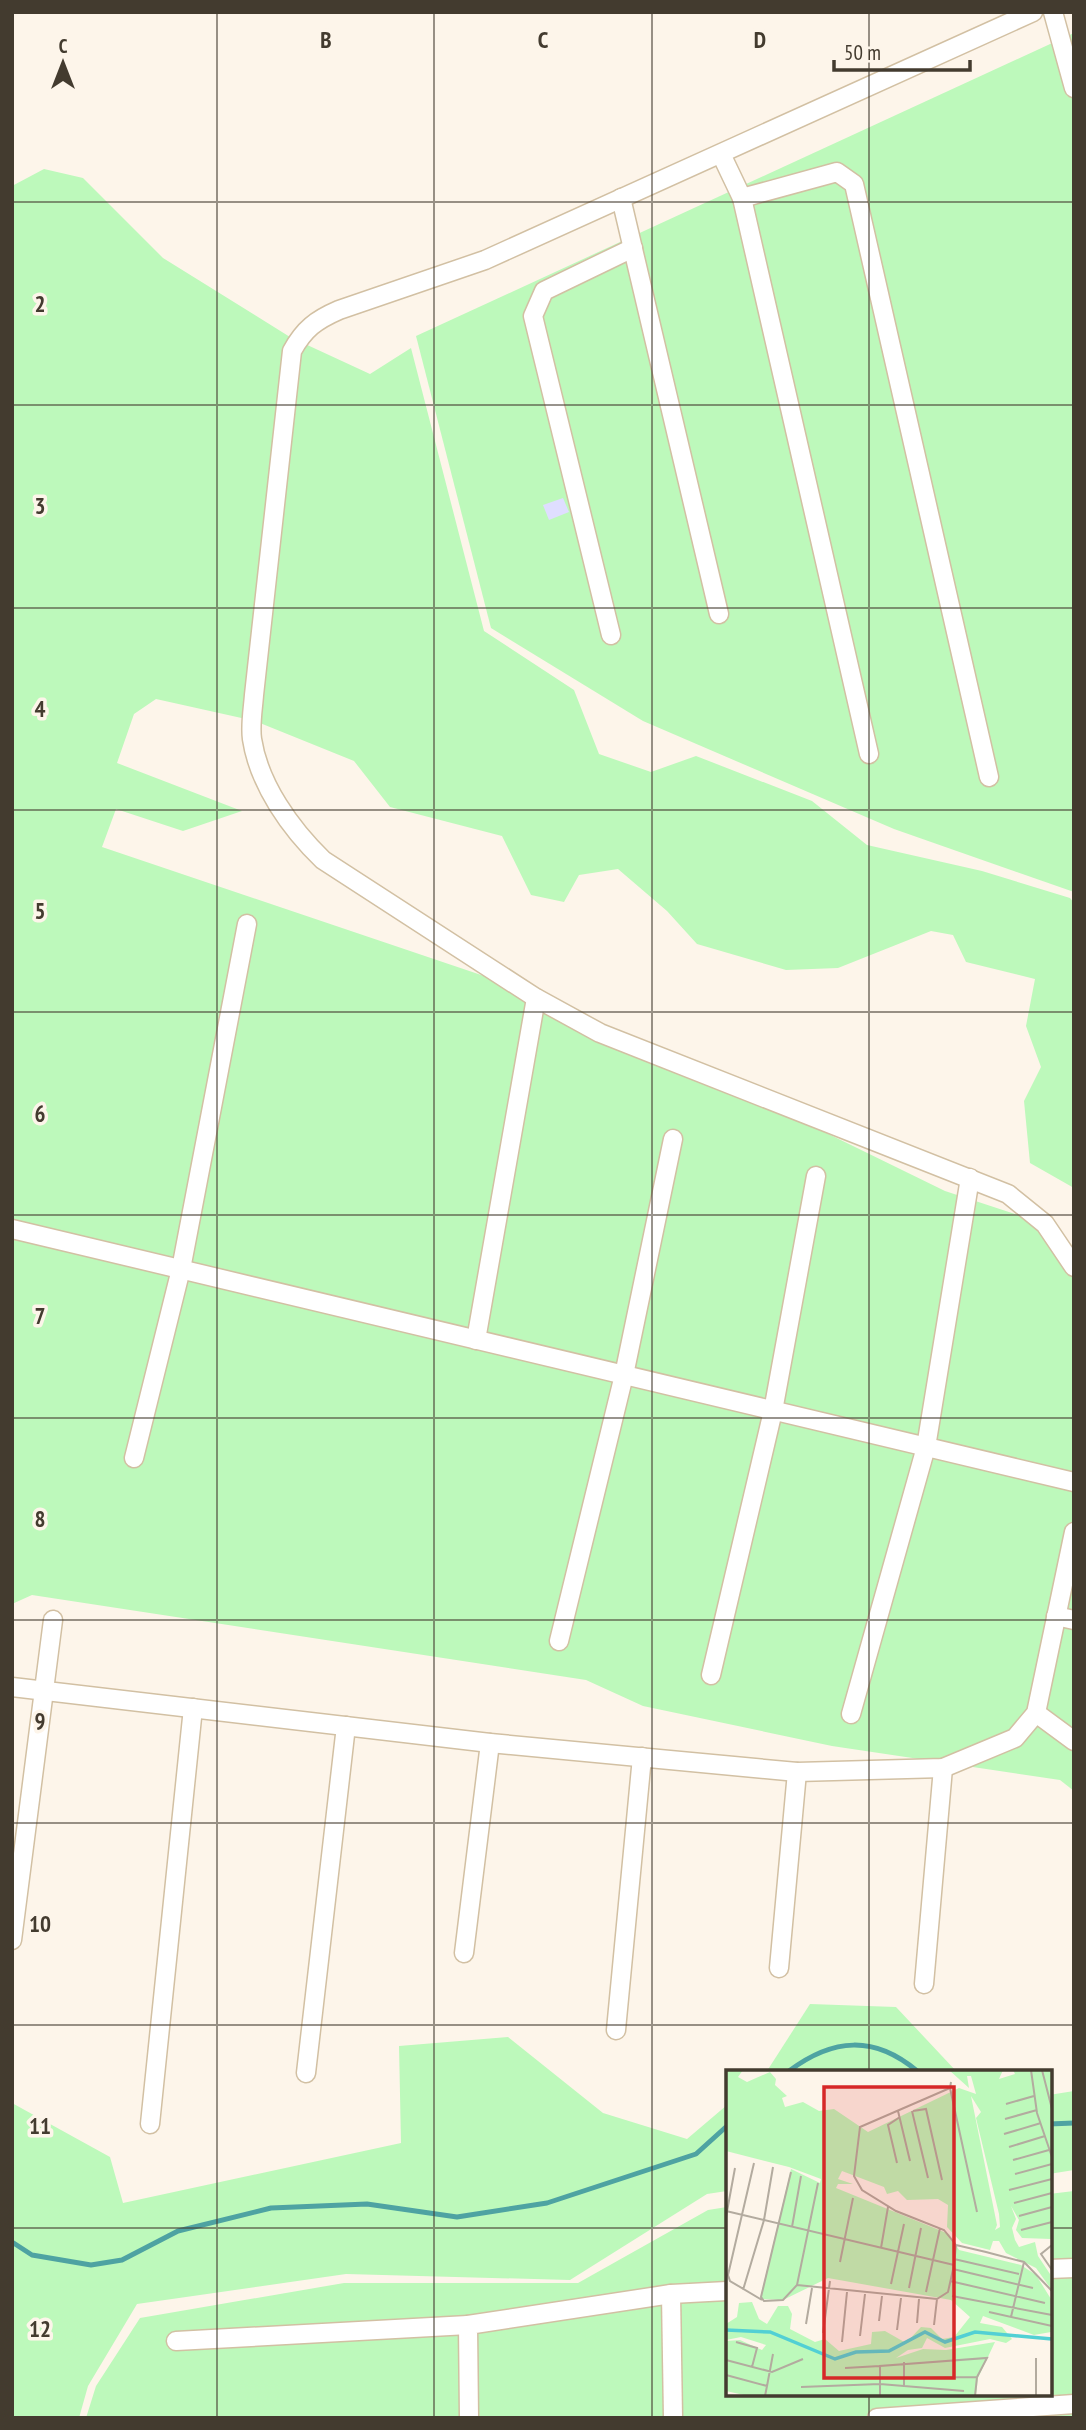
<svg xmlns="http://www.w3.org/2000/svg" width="1086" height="2430" font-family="'PT Sans Narrow',sans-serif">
<rect width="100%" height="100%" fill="#fdf5ea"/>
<!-- green -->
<g fill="#bdf9bb">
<polygon points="1074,33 1074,892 894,829 643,721 491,628 416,336"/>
<polygon points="44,169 83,178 163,258 290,337 370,374 411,348 484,631 574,690 599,754 651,772 696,756 812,801 867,845 982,871 1070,898 1074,903 1074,1188 1030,1163 1024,1101 1041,1067 1026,1026 1035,979 966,962 953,935 931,931 838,968 786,970 697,944 667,911 618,869 579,875 564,902 531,895 502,836 390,807 354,761 255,721 156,699 134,714 117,763 242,811 183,831 116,809 102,847 555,1000 945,1191 1045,1224 1074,1268 1074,1791 1060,1780 832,1746 643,1706 586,1680 32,1595 12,1604 12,186"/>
<polygon points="810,2004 896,2007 956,2071 767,2071"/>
<polygon points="508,2037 603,2113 687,2139 727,2105 727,2191 707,2194 570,2280 346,2274 137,2304 88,2386 79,2418 12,2418 12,2103 110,2157 123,2203 401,2143 399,2046"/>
<polygon points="1074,2091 1074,2170 1049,2174 1049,2095"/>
<polygon points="1074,2191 1074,2418 86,2418 96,2386 140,2318 344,2283 578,2283 708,2210 727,2207 727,2393 1049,2393 1049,2194"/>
</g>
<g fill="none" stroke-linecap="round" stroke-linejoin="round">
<!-- stream -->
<g stroke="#4ea3a2" stroke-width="5">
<path d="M 789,2071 C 833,2038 874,2035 917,2071"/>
<polyline points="1049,2124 1074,2123"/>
<polyline points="12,2242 32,2255 91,2265 122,2260 178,2231 271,2208 367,2204 457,2217 547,2203 696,2154 727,2126"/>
</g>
</g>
<!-- building -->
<polygon fill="#dfdeff" points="563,498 569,512 549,520 543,505"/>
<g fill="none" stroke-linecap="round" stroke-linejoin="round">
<!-- minor casing -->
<g stroke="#d2c0a3" stroke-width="21">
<g id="minor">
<path d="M 1033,12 L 485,260 L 339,310 C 316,320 304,329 292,351 L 254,695 C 253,709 250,725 252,739 C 259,785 291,829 323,860 L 536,998 L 600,1033 L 1008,1194 L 1045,1224 L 1074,1267"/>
<polyline points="1053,12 1074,88"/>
<polyline points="721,154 742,198 869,754"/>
<polyline points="621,198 719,614"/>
<polyline points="742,198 837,172 854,184 989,777"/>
<polyline points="611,635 533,316 544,291 633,248"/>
<polyline points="12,1229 1074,1482"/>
<polyline points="476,1340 536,998"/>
<polyline points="134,1458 181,1269 247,924"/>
<polyline points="1056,1616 1074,1620"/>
<polyline points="559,1641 624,1375 673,1139"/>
<polyline points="711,1675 773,1411 816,1176"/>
<polyline points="12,1687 490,1743 797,1772 943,1768 1015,1738 1036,1713 1074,1532"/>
<polyline points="1036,1713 1074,1741"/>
<polyline points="851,1714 926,1447 970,1178"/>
<polyline points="12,1940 53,1620"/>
<polyline points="464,1953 490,1743"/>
<polyline points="779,1968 797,1772"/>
<polyline points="924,1984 943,1768"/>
<polyline points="616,2030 642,1757"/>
<polyline points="306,2073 346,1726"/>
<polyline points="150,2124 193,1708"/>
<polyline points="1049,2269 1074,2268"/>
<polyline points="671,2294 673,2418"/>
<polyline points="176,2341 468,2325"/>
<polyline points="469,2418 468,2325 671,2294 727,2291"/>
<polyline points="877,2418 1074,2404"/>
</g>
</g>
<!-- minor -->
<use href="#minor" stroke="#fff" stroke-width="18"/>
</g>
<!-- grid -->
<path fill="none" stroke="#433b2f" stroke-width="2" stroke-opacity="0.55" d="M 217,12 L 217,2418M 434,12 L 434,2418M 652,12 L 652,2418M 869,12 L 869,2071M 12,202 L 1074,202M 12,405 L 1074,405M 12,608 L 1074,608M 12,810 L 1074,810M 12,1012 L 1074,1012M 12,1215 L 1074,1215M 12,1418 L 1074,1418M 12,1620 L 1074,1620M 12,1823 L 1074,1823M 12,2025 L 1074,2025M 12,2228 L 727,2228M 1049,2228 L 1074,2228M 869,2393 L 869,2418"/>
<!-- overview -->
<g transform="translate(726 2070)">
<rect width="326" height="326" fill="#fdf5ea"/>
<path d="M 0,0 L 17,0 L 12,7 L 21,12 L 44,2 L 50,9 L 49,15 L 61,26 L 56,28 L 59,37 L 77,32 L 93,41 L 108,39 L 142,62 L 233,18 L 250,24 L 245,6 L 241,6 L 243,18 L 223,0 L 277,0 L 273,9 L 289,4 L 287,0 L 325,0 L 325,169 L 296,168 L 290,160 L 293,150 L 285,136 L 290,149 L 286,158 L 289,170 L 293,177 L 309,172 L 312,186 L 324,204 L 325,219 L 310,198 L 280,183 L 273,171 L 267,171 L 264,180 L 236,173 L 221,157 L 222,135 L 212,129 L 181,130 L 172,121 L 161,124 L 158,117 L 116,101 L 112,109 L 127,114 L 112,114 L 110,118 L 223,164 L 233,180 L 295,195 L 310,205 L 325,229 L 325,262 L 308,265 L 257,246 L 254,253 L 276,257 L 286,269 L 280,273 L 264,269 L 219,278 L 201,268 L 196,278 L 182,280 L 170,288 L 197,279 L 220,280 L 269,272 L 252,308 L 250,325 L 18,325 L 0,321 L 0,271 L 14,270 L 36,280 L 40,275 L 15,267 L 0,270 L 0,254 L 11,247 L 13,233 L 26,232 L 33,249 L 41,254 L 52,236 L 62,236 L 66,244 L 64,259 L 89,272 L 99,269 L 113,281 L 145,274 L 146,262 L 159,261 L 180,273 L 195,257 L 205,258 L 216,269 L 228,267 L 244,247 L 225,230 L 102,208 L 57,230 L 34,229 L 65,99 L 94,113 L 95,109 L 63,97 L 0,81 ZM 245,26 L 255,42 L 250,48 L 273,144 L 274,157 L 269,160 L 271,155 Z" fill="#bdf9bb" fill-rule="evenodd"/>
<path fill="none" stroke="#52d0d4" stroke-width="3.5" d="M 0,260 L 44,262 L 109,289 L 130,282 L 163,281 L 199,262 L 219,272 L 249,262 L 326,269"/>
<path fill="none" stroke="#b3ab9f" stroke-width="2" d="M 305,0 L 311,43 L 326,87M 316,0 L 326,39M 225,12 L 224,18 L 134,57 L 128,106 L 136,120 L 170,141 L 218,160 L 230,175M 224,18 L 251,142M 280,34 L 308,26M 172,41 L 184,91M 186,41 L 202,108M 187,41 L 200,39 L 216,110M 279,49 L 311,40M 278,64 L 315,53M 283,77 L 319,66M 287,90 L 323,80M 28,93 L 2,205 L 4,211 L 36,230M 171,93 L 162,55 L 174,47M 65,102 L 35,227 L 38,231 L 57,230 L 71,215 L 92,113M 289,104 L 326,94M 283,120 L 326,109M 288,133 L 326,123M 0,141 L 228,195 L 230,175 L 260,182 L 298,192 L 326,221M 293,146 L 326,137M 0,147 L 9,98M 66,157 L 75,106M 295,160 L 326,152M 326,175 L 315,184 L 326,200M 155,178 L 162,137M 228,189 L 293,204M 114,192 L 127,128M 227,199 L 307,218M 224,211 L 319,233M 165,214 L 178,154M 71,215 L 211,229 L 222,222 L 228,195M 183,218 L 195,158M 17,220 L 38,150 L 47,97M 200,222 L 214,158M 226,226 L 326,245M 263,242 L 326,256M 285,247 L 298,192M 153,251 L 156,226M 191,253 L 193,229M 80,254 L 86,218M 208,255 L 211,229M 171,260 L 175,228M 97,263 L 104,211M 134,266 L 139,224M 10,272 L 31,278 L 26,297M 116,272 L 121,222M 0,290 L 46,302 L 77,289M 178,292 L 178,317M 119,298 L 154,296M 0,305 L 41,316 L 39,326M 178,308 L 251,307M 41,316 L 47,284M 75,317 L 154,314 L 238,321M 154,326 L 154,296 L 261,288 L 251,307 L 249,326M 310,326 L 310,288"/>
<path fill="#d62828" fill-opacity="0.15" stroke="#d62828" stroke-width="3.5" d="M 98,17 L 228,17 L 228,308 L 98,308 Z"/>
<rect width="326" height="326" fill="none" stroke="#433b2f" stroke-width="3.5"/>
</g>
<g font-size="23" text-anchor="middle" font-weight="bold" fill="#433b2f" stroke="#fdf5ea" stroke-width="7" stroke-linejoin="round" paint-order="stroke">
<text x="326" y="48">B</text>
<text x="543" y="48">C</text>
<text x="760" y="48">D</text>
<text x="40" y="312">2</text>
<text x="40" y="514">3</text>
<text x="40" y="717">4</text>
<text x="40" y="919">5</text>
<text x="40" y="1122">6</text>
<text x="40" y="1324">7</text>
<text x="40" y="1527">8</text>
<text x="40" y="1729">9</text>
<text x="40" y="1932">10</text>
<text x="40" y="2134">11</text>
<text x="40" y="2337">12</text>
</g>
<!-- border -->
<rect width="1086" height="2430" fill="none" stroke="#433b2f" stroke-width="28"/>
<!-- north arrow -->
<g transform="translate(63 63)" stroke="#fdf5ea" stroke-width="5" paint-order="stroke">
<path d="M0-5L12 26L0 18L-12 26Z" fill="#433b2f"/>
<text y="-10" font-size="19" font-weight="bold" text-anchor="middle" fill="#433b2f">С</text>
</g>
<!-- scale -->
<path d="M834 60v10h136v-10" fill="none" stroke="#433b2f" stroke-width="3.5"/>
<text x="844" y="60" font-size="21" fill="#433b2f" stroke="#fdf5ea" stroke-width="5" paint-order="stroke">50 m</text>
</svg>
